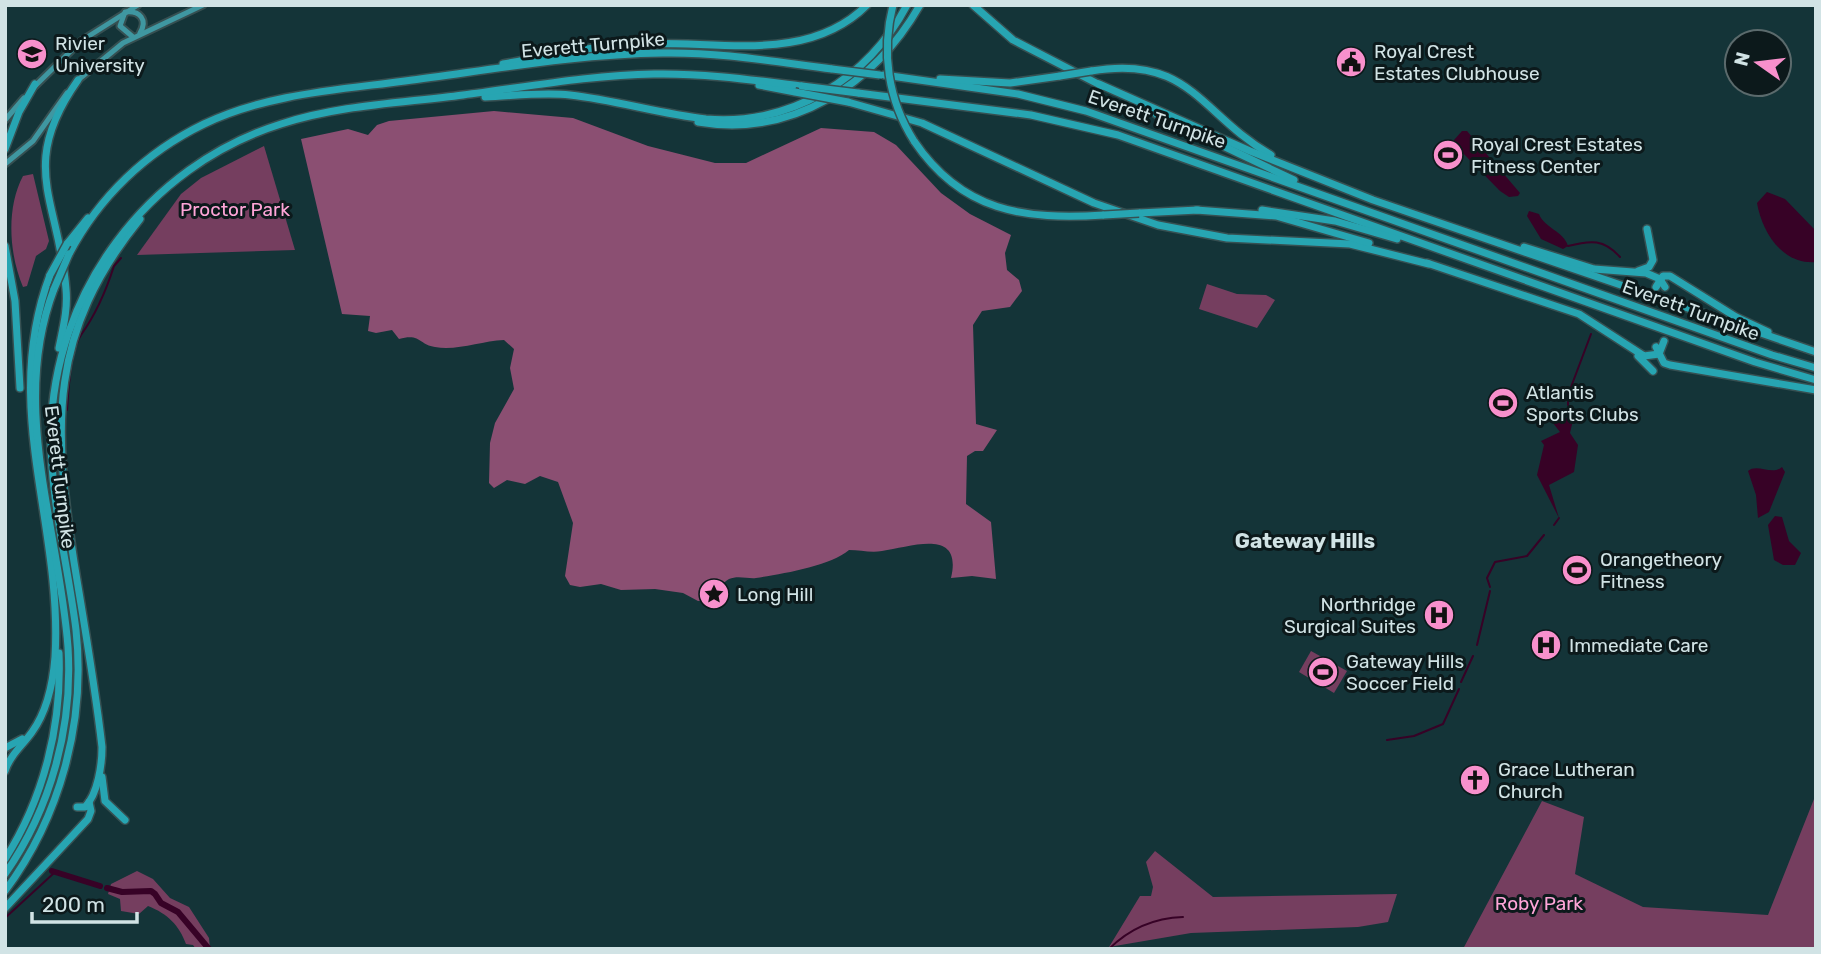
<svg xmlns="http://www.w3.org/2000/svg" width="1821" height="954" font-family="Rubik,sans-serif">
<rect width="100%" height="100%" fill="#143438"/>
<!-- green -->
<g fill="#753e5f">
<polygon points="264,146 295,250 137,255 181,194 201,178"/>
<path d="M 33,174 L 49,241 L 46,249 L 36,256 L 27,286 L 23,287 C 9,254 6,208 23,176 Z"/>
<polygon points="1207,284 1237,294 1266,295 1275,300 1257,328 1199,309"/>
<polygon points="1311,651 1347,671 1334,693 1299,672"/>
<polygon points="1816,794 1816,949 1463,949 1542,801 1584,817 1575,874 1643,907 1768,915"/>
<polygon points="1155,851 1213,897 1397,894 1388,922 1358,927 1191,933 1109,947 1140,896 1151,896 1153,887 1146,862"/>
<path d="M 137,871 L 153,879 L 170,898 L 189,907 L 209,938 L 210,949 L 196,949 L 193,945 L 186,944 C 179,925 168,914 148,906 L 139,914 L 121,911 L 120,899 L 108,894 L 111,884 Z"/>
</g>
<!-- forest -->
<path fill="#8b4f72" d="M 494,111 L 573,118 L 648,146 L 715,163 L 746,163 L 821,128 L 874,132 L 896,145 L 941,193 L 970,214 L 1011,235 L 1005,253 L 1007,270 L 1019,280 L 1022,291 L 1010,307 L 982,311 L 973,325 L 976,424 L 997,430 L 983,451 L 975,451 L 967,456 L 966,504 L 991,522 L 996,579 L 972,576 L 951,578 C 963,527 911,547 882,551 C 871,553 860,550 849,550 C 830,566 782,574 756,578 C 748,579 738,575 729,579 C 720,584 719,592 714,600 L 698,601 L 683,593 L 655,589 L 621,590 L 601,584 L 580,587 L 570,585 L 565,576 L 573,523 L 558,482 L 540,476 L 525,484 L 507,480 L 494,488 L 489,483 L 490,443 L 495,423 L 514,389 L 510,368 L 514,349 L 504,340 C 481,341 457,351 435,347 C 419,345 421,333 399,339 L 392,330 L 376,333 L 368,331 L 370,316 L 342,314 L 301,139 L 348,129 L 368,135 L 377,125 L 389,121 Z"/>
<!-- water -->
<g fill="#370226">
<polygon points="1462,131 1467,131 1520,193 1518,196 1509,197 1500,191 1456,146 1454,140"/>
<path d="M 1767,192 L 1785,199 L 1816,231 L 1816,262 C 1782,265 1762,232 1757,203 Z"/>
<path d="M 1529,211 L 1539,214 C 1544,228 1564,231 1568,246 L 1563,249 L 1541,239 L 1527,216 Z"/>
<polygon points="1554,414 1573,420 1570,433 1578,445 1574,472 1549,485 1559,518 1537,475 1544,445 1541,441 1560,432 1553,423"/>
<path d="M 1782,467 L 1785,472 L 1769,512 L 1758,518 L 1756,495 L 1748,471 C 1757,463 1772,476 1782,467 Z"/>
<polygon points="1775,516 1782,517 1789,541 1801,553 1795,565 1783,565 1774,560 1768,525"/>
</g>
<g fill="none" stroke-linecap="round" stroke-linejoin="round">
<!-- stream -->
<g stroke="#370226" stroke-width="2">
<path d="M 1568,246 C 1591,240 1604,239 1620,257"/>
<polyline points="1568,405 1568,395 1591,334"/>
<path d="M 67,410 C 68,392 71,350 81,335 C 96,314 106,291 114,266 L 121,258"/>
<polyline points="1554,525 1559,518"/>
<polyline points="1490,587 1487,578 1495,562 1527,556 1544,535"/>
<polyline points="1477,645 1490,591"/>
<polyline points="1461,682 1473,656"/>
<polyline points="1387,740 1414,736 1443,724 1459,689"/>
<polyline points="5,918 54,873"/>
<path d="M 1109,949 C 1129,929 1154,918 1183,917"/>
</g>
<!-- river -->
<g stroke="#370226" stroke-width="6">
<polyline points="52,871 100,886"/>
<polyline points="107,888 122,892 151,891 155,894 161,903 178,912 209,949"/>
</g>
<!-- major casing -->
<g stroke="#365052" stroke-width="9">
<g id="major">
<path d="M 133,37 L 120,26 L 125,12 C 140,10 148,20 140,33"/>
<polyline points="78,80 123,43 203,5"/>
<polyline points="35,86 81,41 138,5"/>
<polyline points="5,120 24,98"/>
<polyline points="5,164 33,141 67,93"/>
</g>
</g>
<!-- highway casing -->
<g stroke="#365052" stroke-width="10">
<g id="highway">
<polyline points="973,5 1013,40 1102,86"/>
<path d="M 503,64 C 547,56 591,46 636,44 C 713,39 806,66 867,5"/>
<path d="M 1091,71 C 1190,54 1200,114 1271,155"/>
<polyline points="884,75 1018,94 1086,111 1772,355 1816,368"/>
<polyline points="940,79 1010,83 1060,76"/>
<polyline points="1099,84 1250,151 1373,200 1816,352"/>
<polyline points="759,85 795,92"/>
<polyline points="858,93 1031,115 1118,135 1755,362 1816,380"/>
<path d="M 485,97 C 513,96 542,92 570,95 C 616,100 660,114 706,119 C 791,126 868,79 907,5"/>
<polyline points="848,102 922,123 1094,203 1158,225 1227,238 1350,244 1429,264"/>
<polyline points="1156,114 1294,180"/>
<path d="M 698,122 C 792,138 874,85 920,5"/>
<path d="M 914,141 C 962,212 1024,220 1104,215"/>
<polyline points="5,149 19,112 35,84"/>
<polyline points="1196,210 1276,216 1369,243"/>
<polyline points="1262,210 1335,221 1397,239"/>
<polyline points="1139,213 1198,210"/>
<polyline points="67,244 88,218"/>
<polyline points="5,246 15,301 20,388"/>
<polyline points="1524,247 1594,269 1646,273 1660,279 1665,287"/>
<path d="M 69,254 C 99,197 146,152 204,124 C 267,94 337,90 405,81 C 490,70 577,54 663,53 C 720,52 776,62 832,69"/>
<polyline points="1427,263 1579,314 1644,356 1659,354 1664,341"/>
<polyline points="1638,271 1649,267 1653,260 1647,229"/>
<polyline points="1656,287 1663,276 1670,276 1736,317 1768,332"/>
<polyline points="1656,347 1664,363 1670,365 1816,390"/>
<path d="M 59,348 C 63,328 68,309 66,289 C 59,200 17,166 78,80"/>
<polyline points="1638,356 1653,371"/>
<polyline points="5,748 22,739"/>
<path d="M 5,771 C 10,755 23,745 32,732 C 48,710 53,683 55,657 C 63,524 0,408 50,275"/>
<polyline points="102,777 105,801 125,820"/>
<path d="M 77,807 L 85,807 C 98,794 102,764 102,747 C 95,685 84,623 74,562 C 53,425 48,333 140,219"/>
<path d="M 5,859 C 44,798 62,725 59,653"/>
<path d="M 5,874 C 51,808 73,727 68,647 C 59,527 9,407 54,289"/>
<path d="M 5,891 C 60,817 86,722 76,630 C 68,565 50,499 51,433 C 53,293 147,166 281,124 C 339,105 403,103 463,95 C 526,87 590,75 654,74 C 703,73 753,80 802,86"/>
<polyline points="5,908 88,819 91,811 89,802"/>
</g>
</g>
<!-- major -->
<use href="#major" stroke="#3f97a1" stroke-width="5"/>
<!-- highway -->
<use href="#highway" stroke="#27a5b2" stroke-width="7"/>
<!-- highway-bridge casing -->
<g stroke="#365052" stroke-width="10" stroke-linecap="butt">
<g id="highway-bridge">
<path d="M 893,5 C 881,52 888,100 914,141"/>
<polyline points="832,69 880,75"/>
<polyline points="1060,76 1091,71"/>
<polyline points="802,86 858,93"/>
<polyline points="795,92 848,102"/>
<polyline points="1104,215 1139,213"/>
<polyline points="50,275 67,244"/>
<polyline points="54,289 69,254"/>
</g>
</g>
<!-- highway-bridge -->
<use href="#highway-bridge" stroke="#27a5b2" stroke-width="7"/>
</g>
<!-- icons -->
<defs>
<g id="university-disc" transform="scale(1.575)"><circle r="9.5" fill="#f890cc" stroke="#0c191b"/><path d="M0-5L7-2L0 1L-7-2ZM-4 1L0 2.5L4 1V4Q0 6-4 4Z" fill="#111"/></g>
<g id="civic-disc" transform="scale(1.575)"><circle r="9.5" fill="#f890cc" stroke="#0c191b"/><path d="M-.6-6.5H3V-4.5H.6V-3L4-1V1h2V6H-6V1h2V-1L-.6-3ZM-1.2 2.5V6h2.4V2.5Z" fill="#111"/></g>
<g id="stadium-disc" transform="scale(1.575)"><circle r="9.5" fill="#f890cc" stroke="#0c191b"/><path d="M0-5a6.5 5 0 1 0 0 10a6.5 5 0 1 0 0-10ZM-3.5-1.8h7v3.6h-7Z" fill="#111"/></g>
<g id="sight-disc" transform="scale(1.575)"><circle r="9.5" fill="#f890cc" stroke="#0c191b"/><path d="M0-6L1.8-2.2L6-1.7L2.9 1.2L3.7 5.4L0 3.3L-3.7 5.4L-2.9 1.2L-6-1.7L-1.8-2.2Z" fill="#111"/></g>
<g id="hospital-disc" transform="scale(1.575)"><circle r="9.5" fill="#f890cc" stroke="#0c191b"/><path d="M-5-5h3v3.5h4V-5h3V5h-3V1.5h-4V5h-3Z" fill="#111"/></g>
<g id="church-disc" transform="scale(1.575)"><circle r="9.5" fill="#f890cc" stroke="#0c191b"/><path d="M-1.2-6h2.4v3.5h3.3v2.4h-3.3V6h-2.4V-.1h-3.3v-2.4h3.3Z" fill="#111"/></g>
</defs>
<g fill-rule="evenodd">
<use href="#university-disc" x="32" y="54"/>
<use href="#civic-disc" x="1351" y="62"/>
<use href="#stadium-disc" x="1448" y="155"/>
<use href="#stadium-disc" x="1503" y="403"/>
<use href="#stadium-disc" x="1577" y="570"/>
<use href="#sight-disc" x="714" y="594"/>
<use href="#hospital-disc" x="1439" y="615"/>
<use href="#hospital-disc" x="1546" y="645"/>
<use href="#stadium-disc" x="1323" y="672"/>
<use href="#church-disc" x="1475" y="780"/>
</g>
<g text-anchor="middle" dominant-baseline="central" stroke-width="6" stroke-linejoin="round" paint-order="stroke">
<!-- poi labels -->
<g font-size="19" fill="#d1e3e5" stroke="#0c191b" text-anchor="start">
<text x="55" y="43">Rivier<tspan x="55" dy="22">University</tspan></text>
<text x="1374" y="51">Royal Crest<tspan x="1374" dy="22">Estates Clubhouse</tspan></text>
<text x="1471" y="144">Royal Crest Estates<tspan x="1471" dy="22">Fitness Center</tspan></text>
<text x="1526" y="392">Atlantis<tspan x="1526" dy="22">Sports Clubs</tspan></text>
<text x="1600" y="559">Orangetheory<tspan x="1600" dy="22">Fitness</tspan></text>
<text x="737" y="594">Long Hill</text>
<text x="1416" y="604" text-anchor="end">Northridge<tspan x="1416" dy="22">Surgical Suites</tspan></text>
<text x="1569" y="645">Immediate Care</text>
<text x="1346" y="661">Gateway Hills<tspan x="1346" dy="22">Soccer Field</tspan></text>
<text x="1498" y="769">Grace Lutheran<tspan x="1498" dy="22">Church</tspan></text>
</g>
<!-- street labels -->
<g font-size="19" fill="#d1e3e5" stroke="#0c191b">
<text transform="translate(593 45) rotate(-5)">Everett Turnpike</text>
<text transform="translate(1157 119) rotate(19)">Everett Turnpike</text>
<text transform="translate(1691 310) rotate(20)">Everett Turnpike</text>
<text transform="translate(60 477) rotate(83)">Everett Turnpike</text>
</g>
<!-- park labels -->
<g font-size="19" fill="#ffa5d8" stroke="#0c191b">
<text x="235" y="209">Proctor Park</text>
<text x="1539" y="903">Roby Park</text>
</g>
<!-- neighbourhood labels -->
<g font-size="21" font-weight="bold" fill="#d1e3e5" stroke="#0c191b">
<text x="1305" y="540">Gateway Hills</text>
</g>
</g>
<!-- border -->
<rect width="1821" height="954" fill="none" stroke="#d1e3e5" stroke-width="14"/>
<!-- north arrow -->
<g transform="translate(1758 63) rotate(284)"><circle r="33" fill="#0c191b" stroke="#5b6a6c" stroke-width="2"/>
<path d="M0-5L12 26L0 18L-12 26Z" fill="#f890cc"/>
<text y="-10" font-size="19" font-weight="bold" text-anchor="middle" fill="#d1e3e5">N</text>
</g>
<!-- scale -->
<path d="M32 912v10h105v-10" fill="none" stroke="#d1e3e5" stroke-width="3.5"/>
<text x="42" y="912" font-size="21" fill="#d1e3e5" stroke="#0c191b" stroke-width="5" paint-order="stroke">200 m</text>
</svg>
